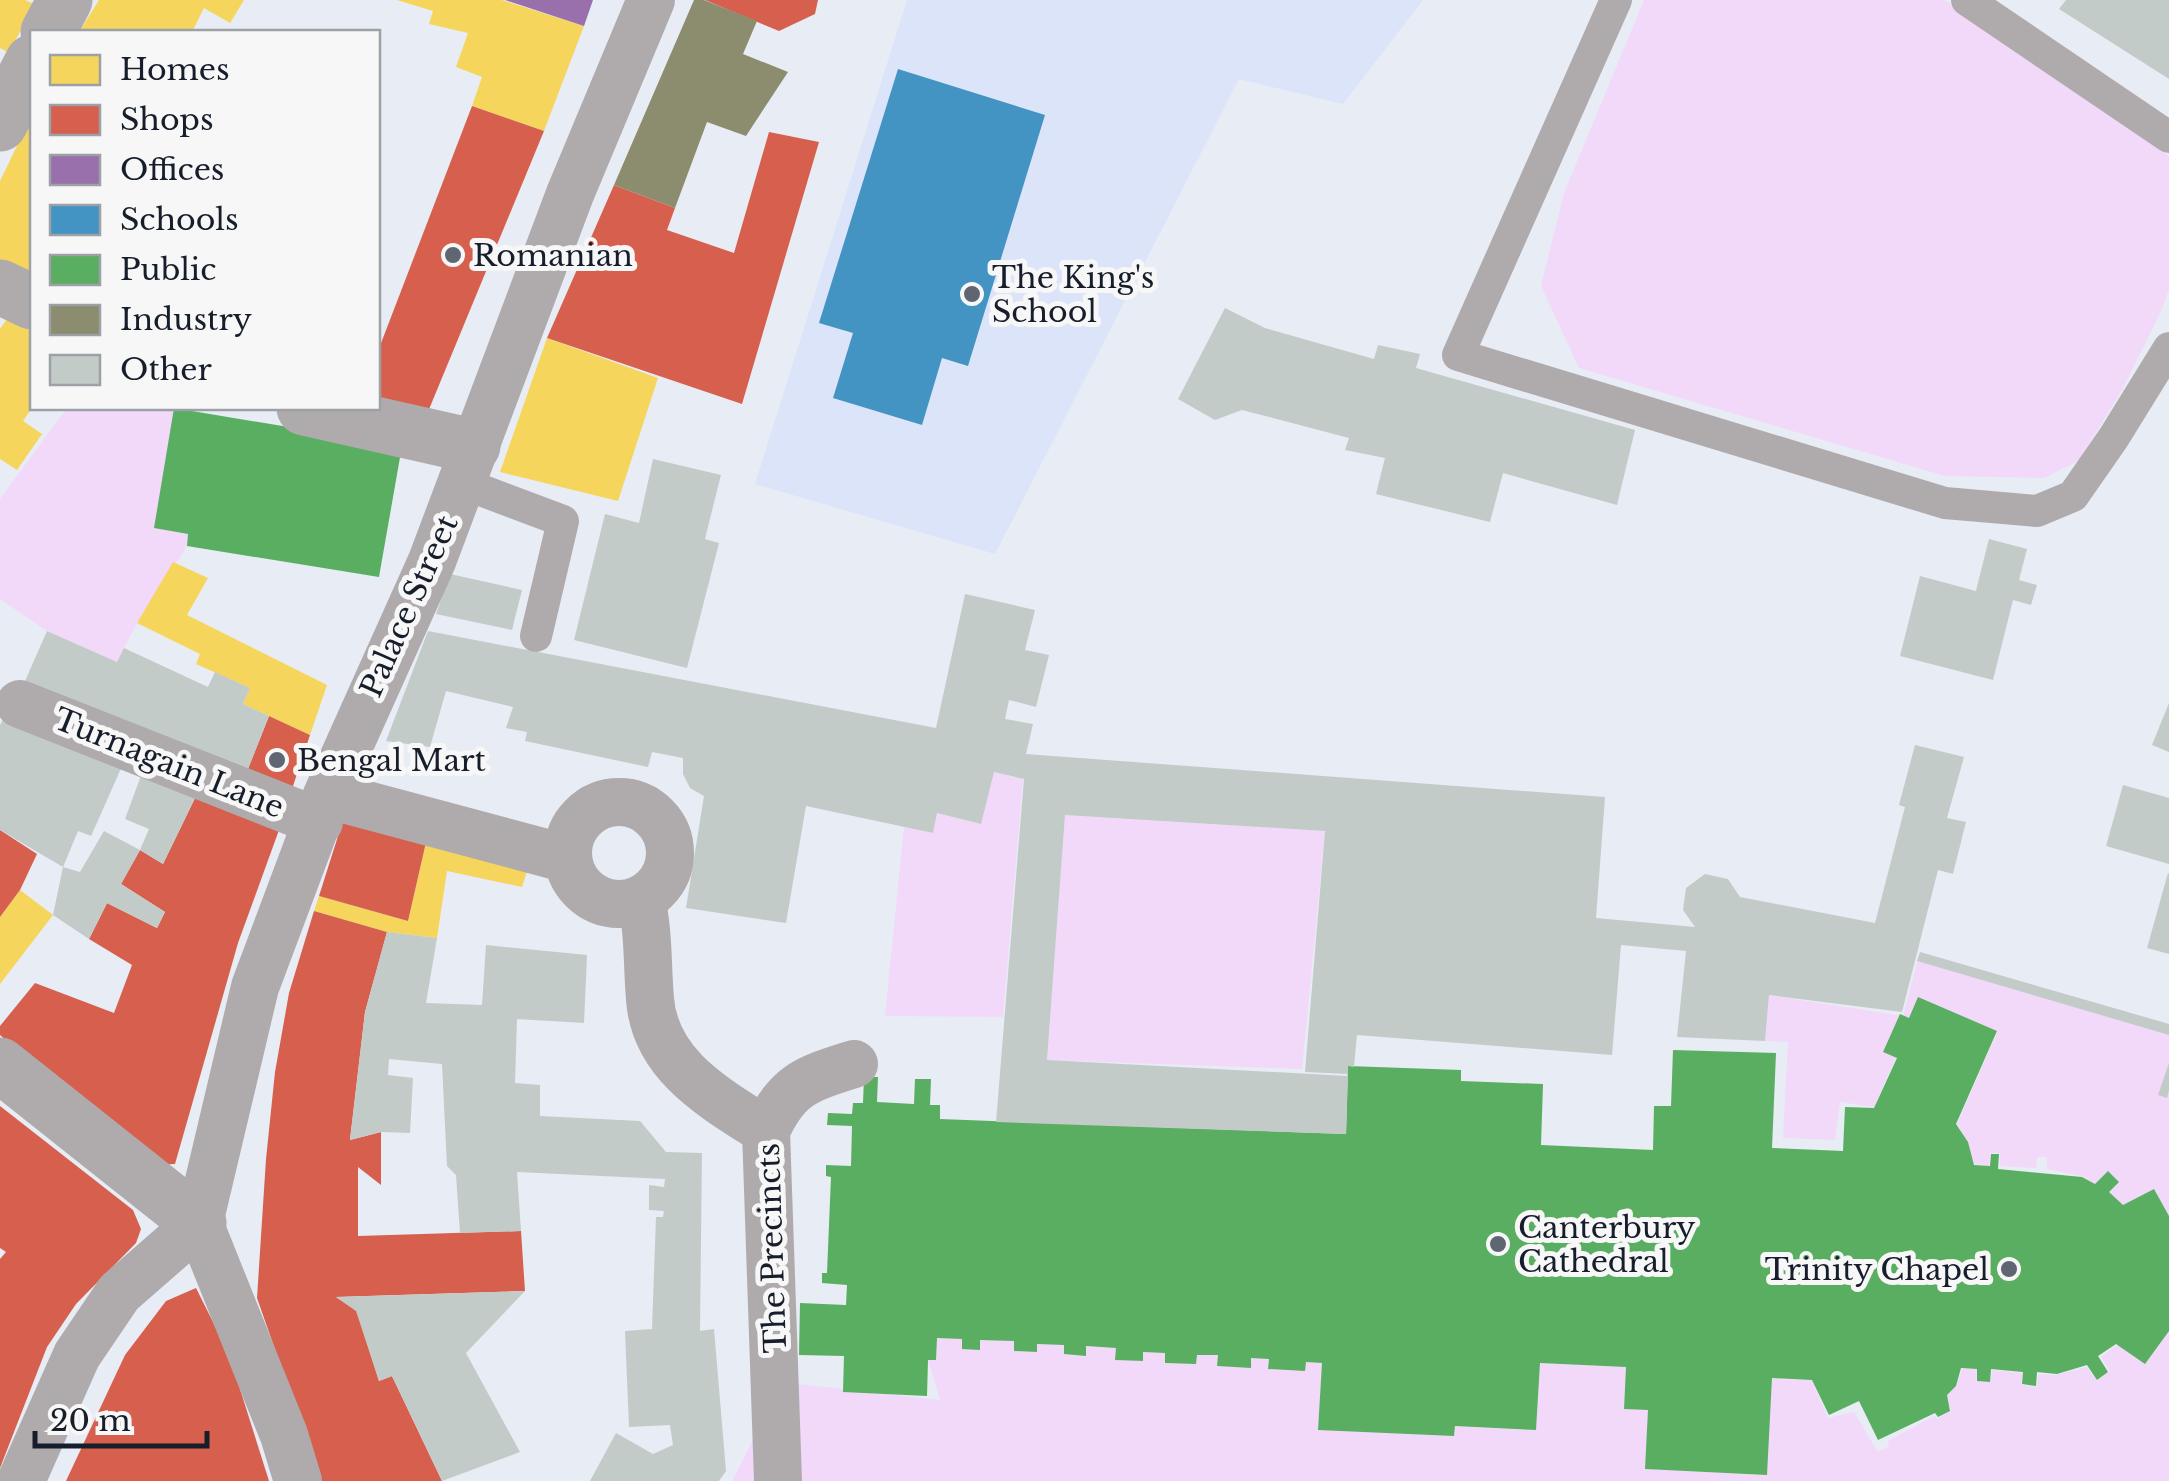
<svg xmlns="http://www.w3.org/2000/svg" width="2169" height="1481" font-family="'Libre Baskerville',serif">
<rect width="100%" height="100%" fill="#e8ecf5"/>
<!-- built -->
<polygon fill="#dbe4f8" points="907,0 1423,0 1343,104 1239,79 995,554 755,484"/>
<!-- green -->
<g fill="#f2d9f9">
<polygon points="1644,0 1945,0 2161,148 2169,157 2169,289 2161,311 2121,392 2078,461 2044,478 1945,476 1579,368 1541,286 1564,193"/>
<polygon points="67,408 174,408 188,534 187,546 137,623 117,662 47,631 0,599 0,499"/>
<polygon points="994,772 1023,779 1003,1017 885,1016 904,827 932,833 937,813 980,824"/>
<polygon points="1065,815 1325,831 1302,1069 1047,1060"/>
<polygon points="1920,952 2169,1024 2169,1216 2154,1189 2123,1205 2109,1192 2119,1182 2109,1172 2095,1184 2082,1176 2047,1169 2047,1157 2037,1157 2036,1168 2000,1166 2000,1153 1990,1153 1989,1166 1974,1164 1968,1142 1957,1124 1998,1031 1920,1003 1874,1107 1840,1102 1835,1140 1783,1138 1788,1042 1765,1041 1769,995 1903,1016"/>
<polygon points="2169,1331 2169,1481 732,1481 772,1402 771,1381 940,1400 928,1360 936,1359 937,1338 1014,1341 1015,1351 1036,1352 1037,1344 1064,1345 1064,1354 1085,1356 1086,1346 1116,1348 1116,1360 1142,1361 1143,1352 1165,1353 1165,1363 1196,1364 1197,1355 1218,1355 1218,1366 1250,1368 1251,1358 1269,1359 1268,1369 1304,1371 1306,1362 1322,1363 1318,1429 1454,1436 1455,1426 1536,1430 1540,1363 1626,1367 1624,1409 1648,1410 1646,1469 1766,1475 1772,1379 1812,1380 1828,1418 1854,1412 1878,1452 1889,1446 1888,1441 1934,1416 1937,1419 1951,1411 1947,1395 1957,1385 1962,1369 1977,1369 1976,1381 1990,1382 1992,1370 2023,1373 2021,1385 2036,1387 2039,1374 2056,1375 2087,1367 2097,1381 2110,1371 2101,1357 2117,1345"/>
</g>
<!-- homes -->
<g fill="#f6d55c">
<polygon points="0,0 25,0 34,4 9,53 0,48"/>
<polygon points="99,0 244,0 230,23 204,8 192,32 79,32"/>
<polygon points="397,0 502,0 584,26 544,131 472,106 482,77 456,67 468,33 429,24 433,11"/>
<polygon points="32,115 32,278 0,264 0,181"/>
<polygon points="18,303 32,313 32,408 23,421 42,434 17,470 0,459 0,329"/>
<polygon points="547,338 658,378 618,501 500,472"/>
<polygon points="173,562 208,578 187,615 327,685 310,735 243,704 250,688 196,664 200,654 137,623"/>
<polygon points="427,838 530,862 522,887 447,871 437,938 387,932 314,911 319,896 408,921"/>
<polygon points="20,890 53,915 0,984 0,917"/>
</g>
<!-- shops -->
<g fill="#d6604d">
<polygon points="705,0 818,0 815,14 779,31"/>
<polygon points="472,106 544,131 425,419 378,400 378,351"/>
<polygon points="769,132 819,142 742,404 547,338 614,185 675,208 667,230 734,253"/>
<polygon points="269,716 310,735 287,804 242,784"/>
<polygon points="196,796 279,830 238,943 175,1164 154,1165 0,1035 0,1026 35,983 114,1013 132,965 89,939 107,903 157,928 165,912 121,884 140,850 163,864"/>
<polygon points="345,814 427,838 408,921 319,896"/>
<polygon points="0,830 37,854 20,890 0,917"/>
<polygon points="314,911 387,932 365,1012 350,1140 381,1132 381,1185 358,1167 358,1236 521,1231 525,1291 336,1297 357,1311 379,1381 392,1376 442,1481 321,1481 257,1298 266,1159 275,1072 289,993"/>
<polygon points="0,1106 133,1210 141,1229 136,1243 76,1304 47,1347 0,1468 0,1259 6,1252 0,1248"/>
<polygon points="196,1288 229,1354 269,1481 66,1481 125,1355 166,1301"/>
</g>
<!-- offices -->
<polygon fill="#9970ab" points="505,0 593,0 584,26"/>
<!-- schools -->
<polygon fill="#4393c3" points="898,69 1045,115 968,366 942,358 922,425 833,398 853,333 819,323"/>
<!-- public -->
<g fill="#5aae61">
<polygon points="174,408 402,446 379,577 187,546 188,534 154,528"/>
<polygon points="1918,997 1997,1031 1956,1124 1968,1142 1974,1165 1990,1166 1991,1154 1999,1154 1998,1169 2082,1177 2095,1184 2108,1171 2119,1182 2109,1192 2123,1205 2154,1189 2169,1216 2169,1331 2145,1364 2116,1344 2098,1356 2108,1372 2097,1380 2087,1365 2057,1374 2037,1372 2036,1386 2022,1384 2023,1372 1991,1369 1990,1382 1977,1381 1977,1369 1961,1368 1956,1386 1947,1395 1950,1411 1938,1417 1935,1413 1878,1440 1859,1401 1829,1415 1812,1380 1772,1378 1767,1475 1645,1469 1648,1410 1624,1409 1626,1367 1540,1363 1536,1430 1455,1426 1454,1436 1318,1430 1322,1363 1306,1362 1305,1371 1268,1369 1269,1359 1251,1358 1251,1368 1217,1366 1218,1355 1197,1355 1196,1364 1165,1363 1165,1353 1143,1352 1143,1361 1115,1360 1116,1348 1086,1346 1086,1356 1064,1354 1064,1345 1037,1344 1037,1352 1014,1351 1014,1341 980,1340 980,1350 962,1349 962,1339 937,1338 936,1360 928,1360 927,1396 843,1392 844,1356 799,1355 800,1303 846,1305 847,1285 822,1283 822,1273 827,1273 831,1177 826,1176 826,1165 851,1166 852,1126 827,1125 828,1113 852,1114 853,1103 863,1103 864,1077 878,1077 877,1102 914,1104 915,1079 931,1079 930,1105 940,1105 940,1119 1346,1134 1348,1066 1461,1070 1461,1081 1543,1084 1541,1145 1653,1150 1654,1106 1671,1106 1673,1050 1776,1053 1772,1148 1843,1151 1845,1107 1874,1108 1897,1058 1883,1052 1900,1014 1909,1018"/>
</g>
<!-- industry -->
<polygon fill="#8c8c6e" points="694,0 704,0 757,21 743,54 788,72 746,136 707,122 675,208 614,185"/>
<!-- building -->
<g fill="#c3cbc8">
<polygon points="2066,0 2169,0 2169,79 2059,9"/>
<polygon points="1225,308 1265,328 1374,359 1378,345 1420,354 1416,368 1635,430 1617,505 1503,473 1490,522 1376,494 1385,458 1345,450 1349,438 1242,410 1215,420 1178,399"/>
<polygon points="653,459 721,475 705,539 719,543 687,668 574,640 605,514 639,523"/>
<polygon points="1989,539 2027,549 2019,580 2037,585 2031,605 2013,600 1993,680 1900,656 1920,576 1976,591"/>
<polygon points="450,574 522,590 512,630 436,614"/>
<polygon points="965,594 1035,610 1025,650 1049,655 1036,707 1009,700 1005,719 1033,724 1026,754 1605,797 1596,918 1695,927 1683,910 1686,888 1705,874 1728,879 1740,897 1875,923 1905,807 1899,805 1915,745 1964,757 1947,818 1966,822 1953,874 1938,870 1902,1012 1769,995 1765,1041 1677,1037 1686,951 1621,945 1612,1055 1357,1035 1354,1067 1348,1066 1348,1074 1305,1072 1325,831 1065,815 1047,1060 1348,1076 1346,1134 996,1122 1024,779 994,772 981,824 937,813 933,833 806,806 786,923 686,908 704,796 690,788 683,774 683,758 652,752 648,767 525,741 527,732 506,728 513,707 446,691 430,747 386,741 428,631 936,728"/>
<polygon points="47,631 117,662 124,648 208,687 215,672 250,688 243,704 269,716 242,784 22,688"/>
<polygon points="2169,703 2169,752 2152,745"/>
<polygon points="6,715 123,764 91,836 78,831 63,867 80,872 104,831 140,850 121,884 165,912 157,928 107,903 89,939 53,915 63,867 0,830 0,725"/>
<polygon points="142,773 196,796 163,864 140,850 149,829 125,819"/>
<polygon points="2123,785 2169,798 2169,864 2106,846"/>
<polygon points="2168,873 2169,874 2169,954 2147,948"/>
<polygon points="387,932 437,938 426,1003 482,1005 486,945 587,955 584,1023 517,1019 515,1083 540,1085 540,1116 640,1121 666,1152 702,1153 700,1331 714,1329 726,1471 719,1481 590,1481 616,1433 653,1454 673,1445 670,1425 629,1427 625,1331 652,1329 656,1217 663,1217 664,1211 649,1210 649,1185 664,1187 665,1179 517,1172 521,1231 460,1233 456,1175 447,1166 442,1064 389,1059 388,1075 413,1078 410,1133 381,1132 350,1140 365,1012"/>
<polygon points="1920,952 2169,1024 2169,1035 1917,961"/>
<polygon points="2169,1063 2169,1090 2167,1098 2158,1095"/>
<polygon points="525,1291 466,1353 520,1452 442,1481 392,1376 379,1381 356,1311 336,1297"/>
</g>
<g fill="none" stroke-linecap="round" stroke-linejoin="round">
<!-- service -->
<g stroke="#afabad" stroke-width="32">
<polyline points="1616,0 1458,355 1945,503 2037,511 2073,496 2114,437 2169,348"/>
<polyline points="1967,0 2169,137"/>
<polyline points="462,483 563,521 536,636"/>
</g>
<!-- pedestrian -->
<g stroke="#afabad" stroke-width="48">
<polyline points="20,704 319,822"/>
<polyline points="344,799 568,859"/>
<circle cx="619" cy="853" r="51"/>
<path d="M 641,899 C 649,933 647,964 650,999 C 655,1066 715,1098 766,1131"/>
<polyline points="199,1223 255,987 327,795 432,561 570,194 651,0"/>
<polyline points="199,1223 284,1435 298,1481"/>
<polyline points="21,1481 77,1355 119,1293 199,1223"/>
<path d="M 778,1481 L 766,1131 C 787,1084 807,1079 854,1064"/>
</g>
<!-- minor -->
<g stroke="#afabad" stroke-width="55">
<polyline points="48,32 65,0"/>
<polyline points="0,124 32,62"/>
<polyline points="0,287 32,302"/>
<polyline points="304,408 473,446"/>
<polyline points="0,1065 199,1223"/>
</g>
</g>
<!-- markers -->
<g fill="#606572" stroke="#f7f7f7" stroke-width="4">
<circle cx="453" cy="255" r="10"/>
<circle cx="972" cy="294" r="10"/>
<circle cx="277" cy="760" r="10"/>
<circle cx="1498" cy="1244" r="10"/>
<circle cx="2009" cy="1269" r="10"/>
</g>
<g text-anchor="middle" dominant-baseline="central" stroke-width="10" stroke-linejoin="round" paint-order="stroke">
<!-- poi labels -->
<g font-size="30" fill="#161d2b" stroke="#f7f7f7" text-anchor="start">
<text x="473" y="255">Romanian</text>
<text x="992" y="277">The King's<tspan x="992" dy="34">School</tspan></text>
<text x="297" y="760">Bengal Mart</text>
<text x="1518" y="1227">Canterbury<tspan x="1518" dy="34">Cathedral</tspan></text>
<text x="1989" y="1269" text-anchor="end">Trinity Chapel</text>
</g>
<!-- street labels -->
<g font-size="30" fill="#161d2b" stroke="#f7f7f7">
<text transform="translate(409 606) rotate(-66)">Palace Street</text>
<text transform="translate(169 763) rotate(22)">Turnagain Lane</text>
<text transform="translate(772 1248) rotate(-92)">The Precincts</text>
</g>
</g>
<!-- legend -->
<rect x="30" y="30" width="350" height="380" fill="#f7f7f7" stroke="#9da0a5" stroke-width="2.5"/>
<rect x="50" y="55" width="50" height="30" fill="#f6d55c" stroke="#9da0a5" stroke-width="2.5"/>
<text x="120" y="80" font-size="30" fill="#161d2b">Homes</text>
<rect x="50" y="105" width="50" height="30" fill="#d6604d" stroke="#9da0a5" stroke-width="2.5"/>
<text x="120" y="130" font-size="30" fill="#161d2b">Shops</text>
<rect x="50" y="155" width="50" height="30" fill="#9970ab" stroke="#9da0a5" stroke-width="2.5"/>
<text x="120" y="180" font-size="30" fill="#161d2b">Offices</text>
<rect x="50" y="205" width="50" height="30" fill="#4393c3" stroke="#9da0a5" stroke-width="2.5"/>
<text x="120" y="230" font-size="30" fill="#161d2b">Schools</text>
<rect x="50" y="255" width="50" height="30" fill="#5aae61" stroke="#9da0a5" stroke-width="2.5"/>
<text x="120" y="280" font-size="30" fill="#161d2b">Public</text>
<rect x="50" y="305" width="50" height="30" fill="#8c8c6e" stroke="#9da0a5" stroke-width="2.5"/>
<text x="120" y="330" font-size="30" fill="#161d2b">Industry</text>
<rect x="50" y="355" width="50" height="30" fill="#c3cbc8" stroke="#9da0a5" stroke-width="2.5"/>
<text x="120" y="380" font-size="30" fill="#161d2b">Other</text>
<!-- scale -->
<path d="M35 1431v15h172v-15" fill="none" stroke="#161d2b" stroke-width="5"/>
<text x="50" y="1431" font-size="30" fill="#161d2b" stroke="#f7f7f7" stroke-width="8" paint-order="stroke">20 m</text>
</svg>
